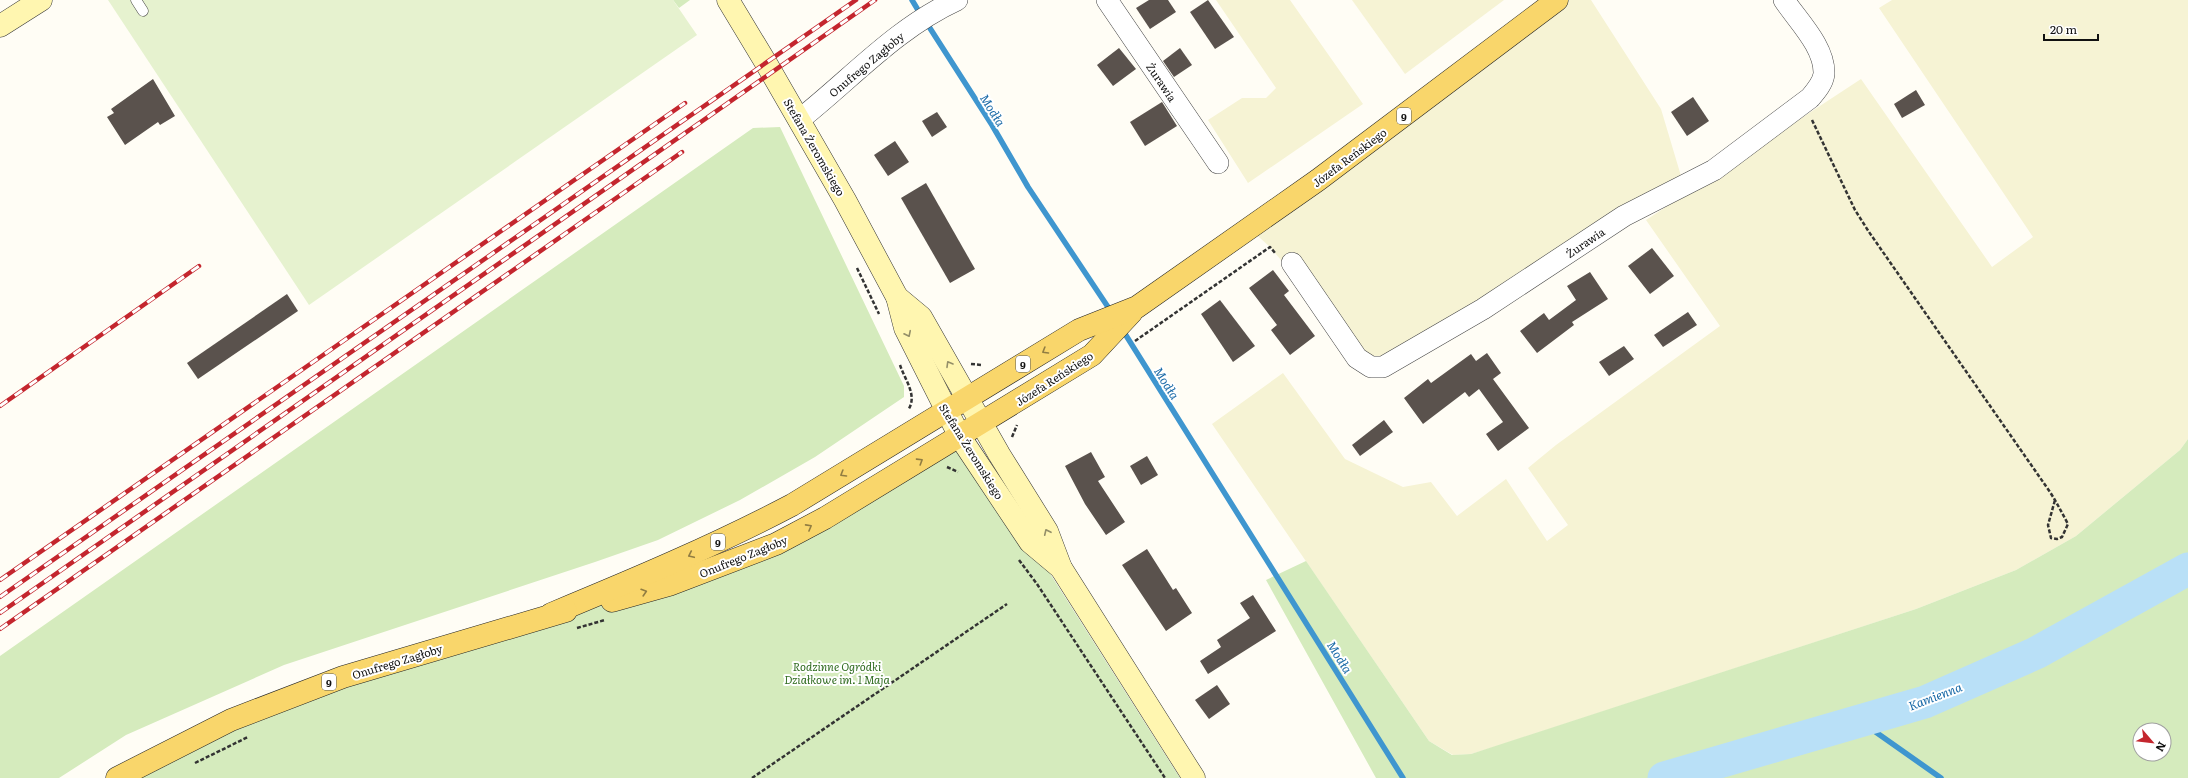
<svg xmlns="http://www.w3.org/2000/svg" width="2188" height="778" font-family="Literata,serif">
<rect width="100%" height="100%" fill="#fffdf5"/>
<!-- farmland -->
<g fill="#f6f3d4">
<polygon points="1216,0 1290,0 1363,104 1248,183 1208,120 1242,98 1266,98 1276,88"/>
<polygon points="1352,0 1504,0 1405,74"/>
<polygon points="1557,0 1591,0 1661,109 1684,186 1371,367 1270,247 1250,229"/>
<polygon points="1892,0 2188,0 2188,439 2180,450 2076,536 2016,570 1916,609 1491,748 1471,754 1453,755 1429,741 1212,424 1283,373 1345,459 1403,487 1431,482 1457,516 1506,479 1547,541 1568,525 1528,468 1556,445 1720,326 1646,220 1861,79 1992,267 2033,237 1879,8"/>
</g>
<!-- green -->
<g fill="#d5ebbd" fill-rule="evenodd">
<polygon points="673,0 690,0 679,8"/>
<polygon points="780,127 904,386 904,397 815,457 740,500 658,540 595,562 284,665 126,735 59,778 0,778 0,656 753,128"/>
<polygon points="960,437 1030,542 1180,778 117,778 231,720 776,544"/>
<path d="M 2188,439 L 2188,778 L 1376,778 L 1266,580 L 1306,561 L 1429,741 L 1452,755 L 1471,754 L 1916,609 L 2016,570 L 2076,536 L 2180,450 ZM 2140,730 L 2164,730 L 2164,754 L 2140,754 Z"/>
</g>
<!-- pitch -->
<polygon fill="#e6f2cf" points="108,0 673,0 697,35 309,305"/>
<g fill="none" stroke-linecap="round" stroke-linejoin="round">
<!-- stream -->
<g stroke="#3f96cf" stroke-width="5.5">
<polyline points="912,0 921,15"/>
<polyline points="926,22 992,125 1028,187 1112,313"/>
<polyline points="1122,329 1403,778"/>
<polyline points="1860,721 1941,778"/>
</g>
<!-- river -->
<polyline stroke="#b9e0f7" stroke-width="33" points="1664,778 1925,702 2036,653 2188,569"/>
</g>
<!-- building -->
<g fill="#5a524d">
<polygon points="1149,0 1168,0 1176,12 1150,29 1136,8"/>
<polygon points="1208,0 1234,37 1215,49 1190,12"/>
<polygon points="1119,48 1136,69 1113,86 1097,65"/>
<polygon points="1180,48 1192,65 1174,77 1163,61"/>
<polygon points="153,79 175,116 160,125 158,122 125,145 107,117 114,113 111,109"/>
<polygon points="1916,90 1925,105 1902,118 1894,104"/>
<polygon points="1693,97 1709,121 1687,136 1671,112"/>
<polygon points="1162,102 1177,126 1145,146 1130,122"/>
<polygon points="937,112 947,127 932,137 922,121"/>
<polygon points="895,141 909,162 888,176 874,155"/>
<polygon points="926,183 975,269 950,283 901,198"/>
<polygon points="1652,248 1674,276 1650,294 1628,266"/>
<polygon points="1273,270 1289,291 1284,295 1315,336 1290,355 1271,330 1277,325 1249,288"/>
<polygon points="1590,272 1608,299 1572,322 1574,325 1537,353 1520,331 1544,313 1549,320 1576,300 1567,286"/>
<polygon points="287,294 298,311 198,379 187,363"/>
<polygon points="1220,300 1255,346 1233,362 1201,314"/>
<polygon points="1688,312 1697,325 1663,347 1654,335"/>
<polygon points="1624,346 1634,359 1609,376 1599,362"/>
<polygon points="1487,353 1501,373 1493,379 1529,428 1498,451 1486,434 1503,422 1479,389 1469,397 1465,392 1423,424 1404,398 1428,379 1431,383 1471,354 1476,361"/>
<polygon points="1384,420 1393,432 1360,456 1352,445"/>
<polygon points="1091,452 1105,477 1098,481 1125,522 1106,535 1085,504 1065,466"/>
<polygon points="1147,456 1158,475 1141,485 1130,466"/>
<polygon points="1147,549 1173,590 1176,588 1192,613 1166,631 1122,565"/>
<polygon points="1253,595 1276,631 1208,674 1200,661 1221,647 1217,640 1250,618 1240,603"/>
<polygon points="1217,685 1230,704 1209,719 1195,700"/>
</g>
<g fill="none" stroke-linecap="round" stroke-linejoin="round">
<!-- lane casing -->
<g stroke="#444" stroke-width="11">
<polyline id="lane" points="136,0 143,11"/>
</g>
<!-- street casing -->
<g stroke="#444" stroke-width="22">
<g id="street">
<polyline points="1107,0 1218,163"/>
<path d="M 799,120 C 851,79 896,28 957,0"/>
<path d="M 1292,263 L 1357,358 L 1371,367 L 1383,367 L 1483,309 L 1624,216 L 1714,170 L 1810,98 C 1816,91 1823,83 1824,74 C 1825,47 1798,21 1784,0"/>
</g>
</g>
<!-- secondary casing -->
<g stroke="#333" stroke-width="23">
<g id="secondary">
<polyline points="728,0 766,63 845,200 897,297 905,328 960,437 1030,542 1061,568"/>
<polyline points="0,26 41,0"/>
<polyline points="897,297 921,317 999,454 1047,531 1061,568 1194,778"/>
</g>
</g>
<!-- primary casing -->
<g stroke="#222" stroke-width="23">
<g id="primary">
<polyline points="612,601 669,585 776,544 825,518 1092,355 1132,312"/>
<path d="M 551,614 C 633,580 714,546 792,505 L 1079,330 L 1137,307 L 1318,180 L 1557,0"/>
<polyline points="117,778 231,720 343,677 566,611"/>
</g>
</g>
<!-- path -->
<g stroke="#333" stroke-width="2.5" stroke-dasharray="4 2" stroke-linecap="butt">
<path d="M 1812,120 L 1855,210 L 1869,232 L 2050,492 C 2057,503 2062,513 2068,524 L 2062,537 L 2057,539 L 2051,538 L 2048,525 L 2055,500"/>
<polyline points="857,268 879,314"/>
<polyline points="1135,341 1270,247 1276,254"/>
<polyline points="971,364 982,365"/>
<path d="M 900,365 C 905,380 918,396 908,410"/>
<polyline points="1012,437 1017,425"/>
<polyline points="947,467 958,472"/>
<polyline points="1019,560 1037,584 1165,778"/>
<polyline points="577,628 605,620"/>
<polyline points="195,763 248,737"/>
<polyline points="752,778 1007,604"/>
</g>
<!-- lane -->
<use href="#lane" stroke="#fff" stroke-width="10"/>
<!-- street -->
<use href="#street" stroke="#fff" stroke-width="21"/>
<!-- secondary -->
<use href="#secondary" stroke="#fff6b0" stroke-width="22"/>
<!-- primary -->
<use href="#primary" stroke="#f9d66b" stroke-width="22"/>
<!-- rail casing -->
<g stroke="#c4262e" stroke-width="4.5">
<g id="rail">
<polyline points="0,406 199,266"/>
<polyline points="0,580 685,103"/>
<polyline points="0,597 856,0"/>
<polyline points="0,613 875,0"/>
<polyline points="0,629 682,152"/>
</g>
</g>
<!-- rail -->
<use href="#rail" stroke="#fff" stroke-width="3" stroke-dasharray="9" stroke-linecap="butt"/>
</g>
<!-- one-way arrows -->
<defs><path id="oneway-chevron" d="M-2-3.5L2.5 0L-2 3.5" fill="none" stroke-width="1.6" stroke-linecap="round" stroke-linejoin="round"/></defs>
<g stroke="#948f68">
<use href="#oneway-chevron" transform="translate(908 334) rotate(64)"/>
<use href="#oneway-chevron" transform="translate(949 364) rotate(-120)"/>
<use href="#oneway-chevron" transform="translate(1047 532) rotate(-115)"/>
</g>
<g stroke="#917d42">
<use href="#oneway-chevron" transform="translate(1045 351) rotate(149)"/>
<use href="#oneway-chevron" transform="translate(920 461) rotate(-32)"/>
<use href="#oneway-chevron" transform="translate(843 474) rotate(149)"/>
<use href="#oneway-chevron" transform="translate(809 527) rotate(-29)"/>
<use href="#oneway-chevron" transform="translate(691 555) rotate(155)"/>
<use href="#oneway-chevron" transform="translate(644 592) rotate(-17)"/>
</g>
<g text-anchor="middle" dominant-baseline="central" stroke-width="4" stroke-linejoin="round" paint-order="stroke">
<!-- shield labels -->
<g fill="#fff" stroke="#585858" stroke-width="1">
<rect x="1397" y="108" width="14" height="16" rx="3"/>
<rect x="1016" y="356" width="14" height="16" rx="3"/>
<rect x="711" y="534" width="14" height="16" rx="3"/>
<rect x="322" y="674" width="14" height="16" rx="3"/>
</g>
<g font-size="10" font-weight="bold" fill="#111">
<text x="1404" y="116">9</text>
<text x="1023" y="364">9</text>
<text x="718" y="542">9</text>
<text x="329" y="682">9</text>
</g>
<!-- street labels -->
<g font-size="11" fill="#111" stroke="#fff">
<text transform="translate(866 64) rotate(-40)">Onufrego Zagłoby</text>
<text transform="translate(1162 82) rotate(56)">Żurawia</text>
<text transform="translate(815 147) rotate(60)">Stefana Żeromskiego</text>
<text transform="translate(1349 157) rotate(-37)">Józefa Reńskiego</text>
<text transform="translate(1585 242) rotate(-34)">Żurawia</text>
<text transform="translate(1054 378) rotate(-33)">Józefa Reńskiego</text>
<text transform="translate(972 451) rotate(58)">Stefana Żeromskiego</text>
<text transform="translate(743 556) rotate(-22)">Onufrego Zagłoby</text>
<text transform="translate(397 661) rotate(-17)">Onufrego Zagłoby</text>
</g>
<!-- park labels -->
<g font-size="11" font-style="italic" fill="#2f6b1f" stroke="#fff">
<text x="837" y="666">Rodzinne Ogródki<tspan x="837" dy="13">Działkowe im. 1 Maja</tspan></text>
</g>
<!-- water labels -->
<g font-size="12" font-style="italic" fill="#1768a6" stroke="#fff">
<text transform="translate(993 110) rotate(58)">Modła</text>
<text transform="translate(1167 383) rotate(58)">Modła</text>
<text transform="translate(1340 657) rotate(58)">Modła</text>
<text transform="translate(1935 696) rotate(-21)">Kamienna</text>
</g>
</g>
<!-- north arrow -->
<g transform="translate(2152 742) rotate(118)"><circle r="19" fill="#ffffff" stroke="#a0a0a0"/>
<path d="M0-3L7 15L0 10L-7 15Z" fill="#c4262e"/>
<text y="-6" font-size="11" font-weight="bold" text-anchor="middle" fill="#111111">N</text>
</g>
<!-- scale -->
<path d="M2044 34v6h54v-6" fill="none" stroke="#111111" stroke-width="2"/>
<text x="2050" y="34" font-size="12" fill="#111111" stroke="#ffffff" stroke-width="3" paint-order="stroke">20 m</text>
</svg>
